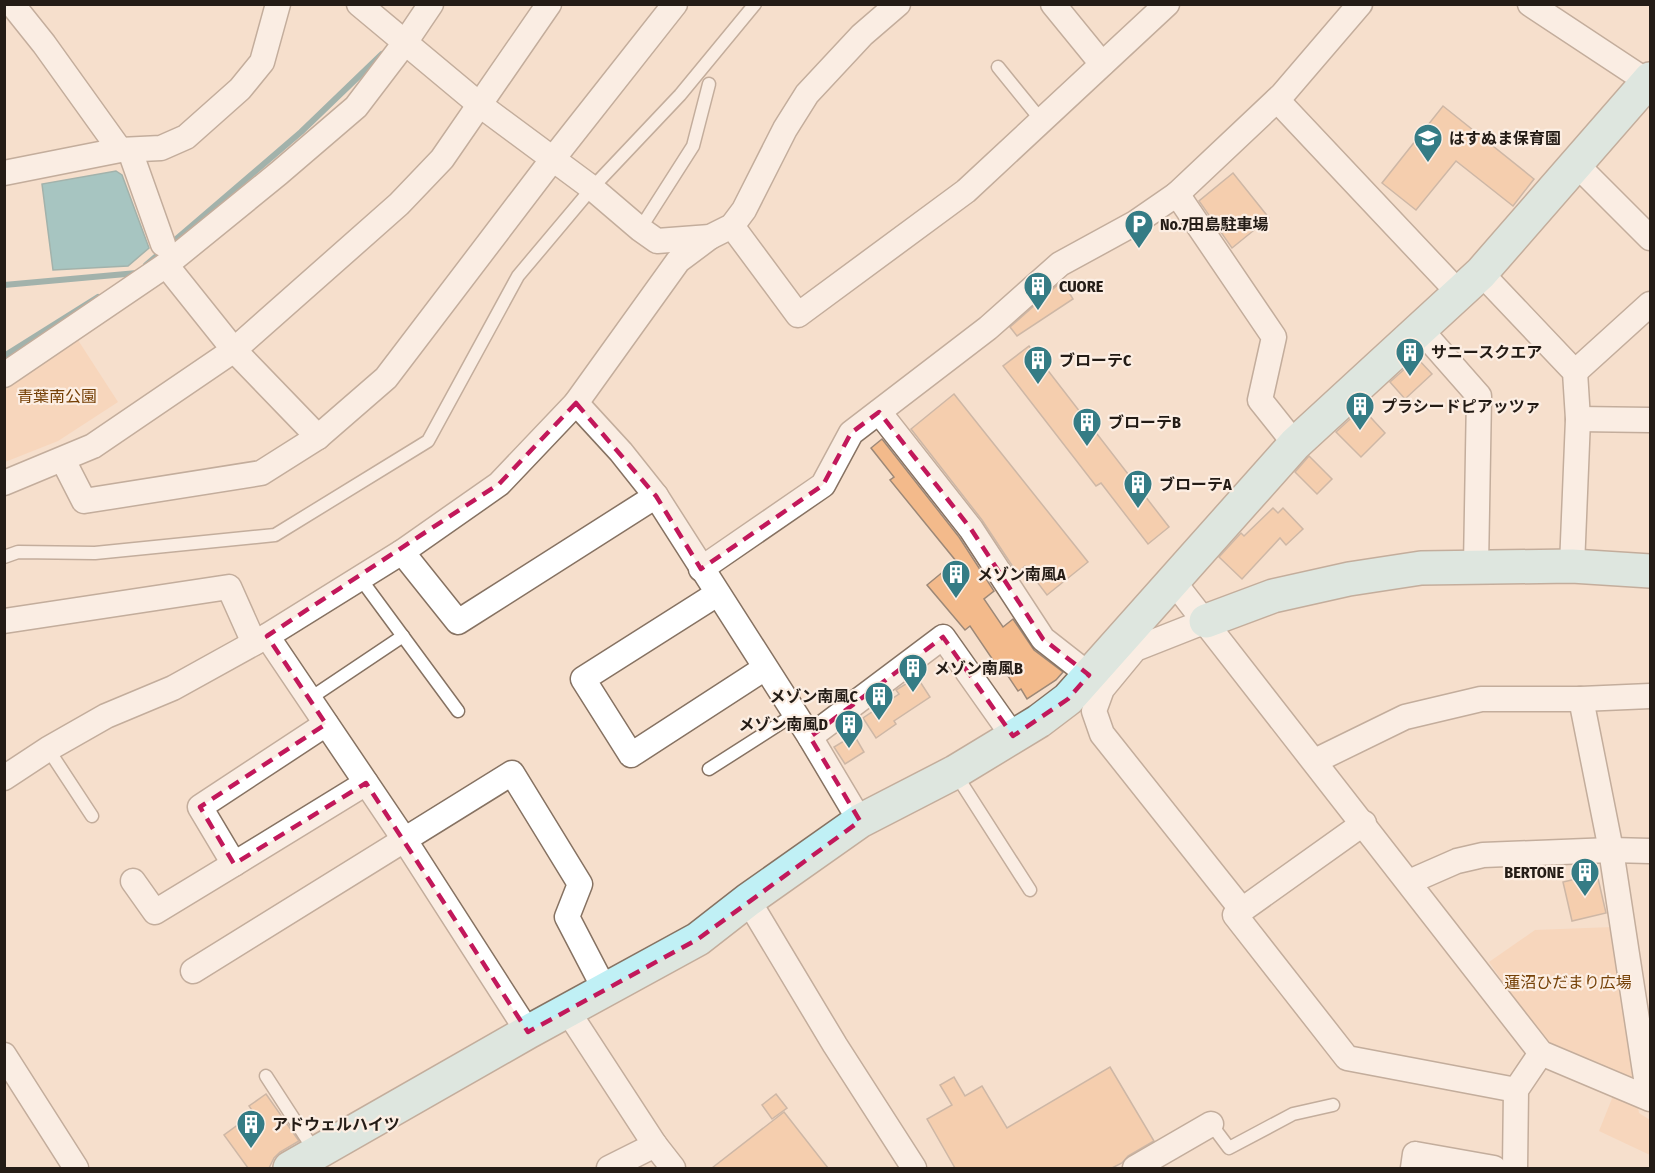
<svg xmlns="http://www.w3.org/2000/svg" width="1655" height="1173" font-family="'Fira Sans Condensed','Noto Sans JP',sans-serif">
<rect width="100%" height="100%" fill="#f6dfcc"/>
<!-- green -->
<g fill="#f9cca8">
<polygon points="76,337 118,402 58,441 5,462 5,385"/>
<polygon points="1613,927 1636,1082 1554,1055 1489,962 1535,930"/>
<polygon points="1613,1096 1638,1107 1639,1113 1650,1120 1650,1155 1599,1131"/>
</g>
<!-- water -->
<polygon fill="#48a7b3" stroke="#3d7d84" stroke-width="1.5" points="116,171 122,175 149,248 128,266 53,270 42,184"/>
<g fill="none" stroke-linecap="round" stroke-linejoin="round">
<!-- stream -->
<g stroke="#3d7d84" stroke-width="6">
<polyline points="146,265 301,132 382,54"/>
<polyline points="4,285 137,273"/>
<polyline points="4,356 98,297"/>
</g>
</g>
<!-- building -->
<g fill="#f3ba8b" stroke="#9d8877" stroke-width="1.5">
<polygon points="1443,106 1534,179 1513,206 1456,161 1416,210 1382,183"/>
<polygon points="1233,173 1269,218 1232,248 1199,201"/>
<polygon points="1062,281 1073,299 1017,336 1010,327"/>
<polygon points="1029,346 1169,527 1148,544 1101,483 1096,486 1003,366"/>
<polygon points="1417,358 1432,374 1405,399 1390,382"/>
<polygon points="954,394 1088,562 1047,595 1025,566 1017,573 982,520 911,429"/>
<polygon points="1362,408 1385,433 1361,457 1336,432"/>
<polygon points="882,439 959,537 994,591 984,599 1003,627 1013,619 1034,650 1063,672 1056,680 1027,699 1021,689 1018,691 1000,664 997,666 970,626 965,630 927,585 956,561 890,480 894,477 871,448"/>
<polygon points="1309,456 1332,479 1317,494 1295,472"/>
<polygon points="1273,508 1278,513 1283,508 1303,529 1286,545 1280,538 1242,579 1219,557 1241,533 1244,536"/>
<polygon points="917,677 930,697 894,721 896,724 876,738 863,718 899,694 896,690"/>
<polygon points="854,735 864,752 845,764 834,747"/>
<polygon points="1597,874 1606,913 1572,921 1563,882"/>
<polygon points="1110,1067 1154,1141 1128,1156 1122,1163 1112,1168 955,1168 927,1119 952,1105 940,1085 954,1077 965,1096 982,1086 1007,1128"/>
<polygon points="266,1094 299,1141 280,1152 274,1158 269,1168 248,1168 224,1135 254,1113 249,1106"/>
<polygon points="776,1094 787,1108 772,1119 762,1105"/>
<polygon points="784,1112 828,1168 712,1168"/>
</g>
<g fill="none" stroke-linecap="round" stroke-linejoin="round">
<!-- lane casing -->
<g stroke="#867262" stroke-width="15">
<g id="lane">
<polyline points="998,67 1041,120"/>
<polyline points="640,229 693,146 709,84"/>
<polyline points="4,557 18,552 95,553 275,535 428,441 518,276 592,188 680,95 755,4"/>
<polyline points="360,578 458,711"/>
<polyline points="309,699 403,636"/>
<polyline points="48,749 92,816"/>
<polyline points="709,769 795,714"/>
<polyline points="955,773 1030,890"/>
<polyline points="266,1076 316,1153"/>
<polyline points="1211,1124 1229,1148 1293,1114 1333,1105"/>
</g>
</g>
<!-- street casing -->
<g stroke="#867262" stroke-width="27">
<g id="street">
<polyline points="12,4 44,44 120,150"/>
<polyline points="359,4 480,105 592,188 640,229 657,241 710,237 732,226 744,210 785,129 807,94 862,35 898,4"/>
<polyline points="1053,4 1102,64"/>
<polyline points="1530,4 1648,82"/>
<polyline points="1277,100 1459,293"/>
<polyline points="130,151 163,244"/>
<polyline points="1575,163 1650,238"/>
<polyline points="4,173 120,150 161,148 186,137 240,89 262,62 278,4"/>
<polyline points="1177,194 1274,337 1260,400 1295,444"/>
<polyline points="732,226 798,315 966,191 1167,4"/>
<polyline points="166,265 234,350 318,437"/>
<polyline points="1481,273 1575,372 1578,419 1572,566"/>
<polyline points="1421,330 1479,396 1476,566"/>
<polyline points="1575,372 1650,304"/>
<polyline points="4,375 166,265 279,173 356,107 404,44 431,4"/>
<polyline points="576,403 621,452 656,496 810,737 860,821"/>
<polyline points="879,412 971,529 1043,639 1089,675"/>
<polyline points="1578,419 1650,420"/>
<polyline points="63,460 84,501 261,473 318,437 386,378 552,160 675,4"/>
<polyline points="4,483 93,446 234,350 399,204 442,159 549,4"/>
<polyline points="402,552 458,622 656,496"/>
<polyline points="701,569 823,485 851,433 988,328 1060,264 1135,223 1177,194 1282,95 1360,4"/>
<polyline points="1173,581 1541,1053 1650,1099"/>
<polyline points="717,594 583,679 631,755 765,668"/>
<polyline points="4,621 229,587 254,643"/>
<polyline points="1206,621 1135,649 1102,689 1094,711 1102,734 1242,910"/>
<polyline points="267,636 404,839 528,1032"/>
<polyline points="1581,699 1650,696"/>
<polyline points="326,724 200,807 234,864 366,783"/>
<polyline points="810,737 943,637 1013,736"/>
<polyline points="1315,761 1405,717 1481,699 1581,699 1611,850 1649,1098"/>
<polyline points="4,778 48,749 106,716 173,688 267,636 402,552 499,484 576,403 678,261 710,237"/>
<polyline points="1364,823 1235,915 1347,1058 1516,1090"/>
<polyline points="133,881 155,912 234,864"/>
<polyline points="1409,882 1457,861 1483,855 1611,850 1650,851"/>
<polyline points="748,900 835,1045 914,1168"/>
<polyline points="193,971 512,773 580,884 567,917 605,990"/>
<polyline points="567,1010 655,1145 673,1168"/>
<polyline points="4,1055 76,1168"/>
<polyline points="609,1168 655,1145"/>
<polyline points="1135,1168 1211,1124"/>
<polyline points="1413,1168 1415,1154 1494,1168"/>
<polyline points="1515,1168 1516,1090 1541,1053"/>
</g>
</g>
<!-- secondary casing -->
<g stroke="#867262" stroke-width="36">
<g id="secondary">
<polyline points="1206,621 1273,596 1349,579 1421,568 1572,566 1650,571"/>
<polyline points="290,1168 528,1032 698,939 748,900 860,821 955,772 1039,721 1068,699 1295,444 1481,273 1650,79"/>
</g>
</g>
<!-- lane -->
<use href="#lane" stroke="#fff" stroke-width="12"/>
<!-- street -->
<use href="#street" stroke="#fff" stroke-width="24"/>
<!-- secondary -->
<use href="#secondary" stroke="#c0f0f5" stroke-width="33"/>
</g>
<!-- marked area -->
<path d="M0 0H1655V1173H0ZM 576,403 L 656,496 L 701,569 L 823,485 L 851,433 L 879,412 L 971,529 L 1043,639 L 1089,675 L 1068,699 L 1013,736 L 943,637 L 810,737 L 860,821 L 698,939 L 528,1032 L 366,783 L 234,864 L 200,807 L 326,724 L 267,636 L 499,484 Z" fill="#f6dfcc" fill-opacity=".55" fill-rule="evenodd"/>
<path fill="none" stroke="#c2185b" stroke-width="4.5" stroke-dasharray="12 8" stroke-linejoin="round" d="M 576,403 L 656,496 L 701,569 L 823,485 L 851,433 L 879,412 L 971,529 L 1043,639 L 1089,675 L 1068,699 L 1013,736 L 943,637 L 810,737 L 860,821 L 698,939 L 528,1032 L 366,783 L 234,864 L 200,807 L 326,724 L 267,636 L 499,484 Z"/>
<!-- icons -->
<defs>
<g id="school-pin" transform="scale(1.5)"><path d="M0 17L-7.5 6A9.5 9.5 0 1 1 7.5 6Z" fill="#357c85" stroke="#fceee3"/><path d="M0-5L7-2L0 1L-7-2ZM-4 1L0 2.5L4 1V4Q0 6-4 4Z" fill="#fff"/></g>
<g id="parking-pin" transform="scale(1.5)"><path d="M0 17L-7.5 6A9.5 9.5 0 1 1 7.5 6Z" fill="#357c85" stroke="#fceee3"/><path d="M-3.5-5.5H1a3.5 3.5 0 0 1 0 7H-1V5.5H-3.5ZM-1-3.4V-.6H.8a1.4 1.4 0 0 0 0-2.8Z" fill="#fff"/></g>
<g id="building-pin" transform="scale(1.5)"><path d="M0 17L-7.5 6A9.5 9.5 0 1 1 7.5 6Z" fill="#357c85" stroke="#fceee3"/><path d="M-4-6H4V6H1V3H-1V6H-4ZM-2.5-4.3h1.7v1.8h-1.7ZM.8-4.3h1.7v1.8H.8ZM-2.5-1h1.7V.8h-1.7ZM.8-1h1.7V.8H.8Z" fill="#fff"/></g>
</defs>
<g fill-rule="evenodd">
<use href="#school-pin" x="1428" y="138"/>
<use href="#parking-pin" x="1139" y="224"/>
<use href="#building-pin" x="1038" y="286"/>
<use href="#building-pin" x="1410" y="352"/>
<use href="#building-pin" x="1038" y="360"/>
<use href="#building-pin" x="1360" y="406"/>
<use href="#building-pin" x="1087" y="422"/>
<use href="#building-pin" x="1138" y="484"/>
<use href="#building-pin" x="956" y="574"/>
<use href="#building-pin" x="913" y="668"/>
<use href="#building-pin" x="879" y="696"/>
<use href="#building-pin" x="849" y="724"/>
<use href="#building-pin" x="1585" y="872"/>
<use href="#building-pin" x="251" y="1124"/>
</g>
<g text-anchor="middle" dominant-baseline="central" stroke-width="4.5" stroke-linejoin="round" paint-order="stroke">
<!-- poi labels -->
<g font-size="16" font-weight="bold" fill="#241c16" stroke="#fceee3" text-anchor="start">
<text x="1449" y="138">はすぬま保育園</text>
<text x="1160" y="224">No.7田島駐車場</text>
<text x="1059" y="286">CUORE</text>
<text x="1431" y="352">サニースクエア</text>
<text x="1059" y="360">ブローテC</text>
<text x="1381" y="406">プラシードピアッツァ</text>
<text x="1108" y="422">ブローテB</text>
<text x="1159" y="484">ブローテA</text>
<text x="977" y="574">メゾン南風A</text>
<text x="934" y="668">メゾン南風B</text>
<text x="858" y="696" text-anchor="end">メゾン南風C</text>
<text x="828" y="724" text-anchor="end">メゾン南風D</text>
<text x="1564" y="872" text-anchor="end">BERTONE</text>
<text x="272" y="1124">アドウェルハイツ</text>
</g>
<!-- park labels -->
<g font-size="16" fill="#754107" stroke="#fceee3">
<text x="57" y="396">青葉南公園</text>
<text x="1568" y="982">蓮沼ひだまり広場</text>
</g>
</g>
<!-- border -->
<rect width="1655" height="1173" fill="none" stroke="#241c16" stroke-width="12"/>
</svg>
